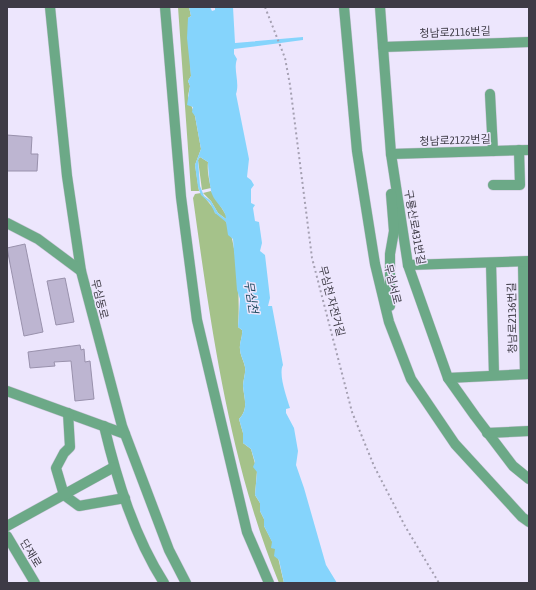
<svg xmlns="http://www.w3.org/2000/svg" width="536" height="590" font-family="'Asap Condensed','Noto Sans KR',sans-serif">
<rect width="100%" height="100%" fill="#ede6fd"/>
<!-- green -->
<g fill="#a5c28a">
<polygon points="178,7 189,7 191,16 188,18 191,76 188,81 190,86 188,96 195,116 201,149 195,165 199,191 191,191"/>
<path d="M 200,157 L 208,162 C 207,170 209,180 211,188 L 202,190 L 198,160 Z"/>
<polygon points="211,191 226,215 226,219 218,213 211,201 203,193"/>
<path d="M 201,193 L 214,209 L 215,213 C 219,215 223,217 225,220 C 238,241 240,303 238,327 L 242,330 C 243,337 239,343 240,349 C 240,355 244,361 245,367 C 246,373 243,380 243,386 C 244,398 249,409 239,419 L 243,433 L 243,443 L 251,449 L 257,471 L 255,495 L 260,503 L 260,511 L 264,519 L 264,526 L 276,549 L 284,583 L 279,583 C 229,461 211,327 193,198 L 195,194 Z"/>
</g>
<!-- water -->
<path fill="#85d4fc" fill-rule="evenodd" d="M 189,7 L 210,7 L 212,11 L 215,10 L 215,7 L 233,7 L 235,43 L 303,37 L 303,40 L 234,49 L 234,54 L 237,59 C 233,70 240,82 236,94 L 249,159 L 247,177 L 251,180 L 254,185 L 251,189 L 251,203 L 255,205 L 253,208 L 255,221 L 259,222 L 262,243 L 260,251 L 265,255 L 270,298 L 268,306 L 272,306 L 283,365 C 278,374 287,398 290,408 L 286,409 L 286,413 L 294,428 L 298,451 L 296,465 L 304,488 L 326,565 L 337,583 L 284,583 L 279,560 L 274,556 L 275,549 L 271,548 L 272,542 L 264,526 L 264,519 L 260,511 L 260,503 L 255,495 L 257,472 L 253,467 L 255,462 L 251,449 L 243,443 L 243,433 L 239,419 C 249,409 244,398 243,386 C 243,380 246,373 245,367 C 244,361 240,355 240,349 C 239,343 243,337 242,330 L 238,327 L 240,299 L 237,290 L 233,239 L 228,235 L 226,222 L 215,213 L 210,203 L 201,195 L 198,187 L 195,165 L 201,149 L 195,116 L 192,112 L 193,107 L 187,105 L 190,86 L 188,81 L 191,76 L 187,38 L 188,18 L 191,16 ZM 200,157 L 208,162 C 208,167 210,189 212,194 C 215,203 226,209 226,219 L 218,213 L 211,201 L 204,196 L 200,186 L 198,160 Z"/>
<!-- building -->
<g fill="#bdb5d1" stroke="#9991ac">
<polygon points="7,135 32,137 31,154 38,154 37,171 7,171"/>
<polygon points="25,244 43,332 24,336 7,248"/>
<polygon points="65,278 74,322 56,325 47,281"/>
<polygon points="80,345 81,350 84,349 85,362 90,361 94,399 75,401 71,361 54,362 55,366 30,368 28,352"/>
</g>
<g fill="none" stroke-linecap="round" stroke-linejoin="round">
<!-- minor casing -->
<g stroke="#cac4d8" stroke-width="11">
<g id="minor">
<polyline points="50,7 67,176 81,271 122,426 169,550 186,583"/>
<polyline points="165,7 181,197 197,320 247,532 269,583"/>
<polyline points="344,7 357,151 375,264 389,322 411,379 455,444 522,517 529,522"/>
<polyline points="380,7 391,154 408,265 448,378 475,416 513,466 529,479"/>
<polyline points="383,47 529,42"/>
<polyline points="490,94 493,151"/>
<polyline points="391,154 529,150"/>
<polyline points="493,185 520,185 519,150"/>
<polyline points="7,223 38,239 81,271"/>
<polyline points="523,262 525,374"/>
<polyline points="491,263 494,375"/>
<polyline points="408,265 529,261"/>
<polyline points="390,306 390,254 394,231 391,194"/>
<polyline points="448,378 529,374"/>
<polyline points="7,391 125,434"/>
<polyline points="68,413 70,447 64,453 56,468 64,495 79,506 125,498"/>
<path d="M 104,426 C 117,480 134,536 164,583"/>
<polyline points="487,433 529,431"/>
<polyline points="7,526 114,467"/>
<polyline points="7,536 35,583"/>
</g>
</g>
<!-- path -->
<polyline stroke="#a5a0b2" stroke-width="2" stroke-dasharray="2 3" stroke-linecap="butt" points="265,7 285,58 290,85 312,258 352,412 374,466 405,526 439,583"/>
<!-- minor -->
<use href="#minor" stroke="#6ca987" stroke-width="10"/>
</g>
<g text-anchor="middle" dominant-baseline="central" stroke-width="3" stroke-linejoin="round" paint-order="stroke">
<!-- street labels -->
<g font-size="11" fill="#3e3b46" stroke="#ede6fd">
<text transform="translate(455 32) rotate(-2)">청남로2116번길</text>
<text transform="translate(455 140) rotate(-2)">청남로2122번길</text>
<text transform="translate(415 227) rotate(80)">구룡산로431번길</text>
<text transform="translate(393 284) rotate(76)">무심서로</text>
<text transform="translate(100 299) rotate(76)">무심동로</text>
<text transform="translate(332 301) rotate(75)">무심천 자전거길</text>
<text transform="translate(512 318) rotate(-91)">청남로2136번길</text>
<text transform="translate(31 553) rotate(59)">단재로</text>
</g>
<!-- water labels -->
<g font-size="12" font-style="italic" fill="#1f4b60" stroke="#ede6fd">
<text transform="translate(251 297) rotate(81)">무심천</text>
</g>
</g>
<!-- border -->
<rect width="536" height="590" fill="none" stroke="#3e3b46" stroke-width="16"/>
</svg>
